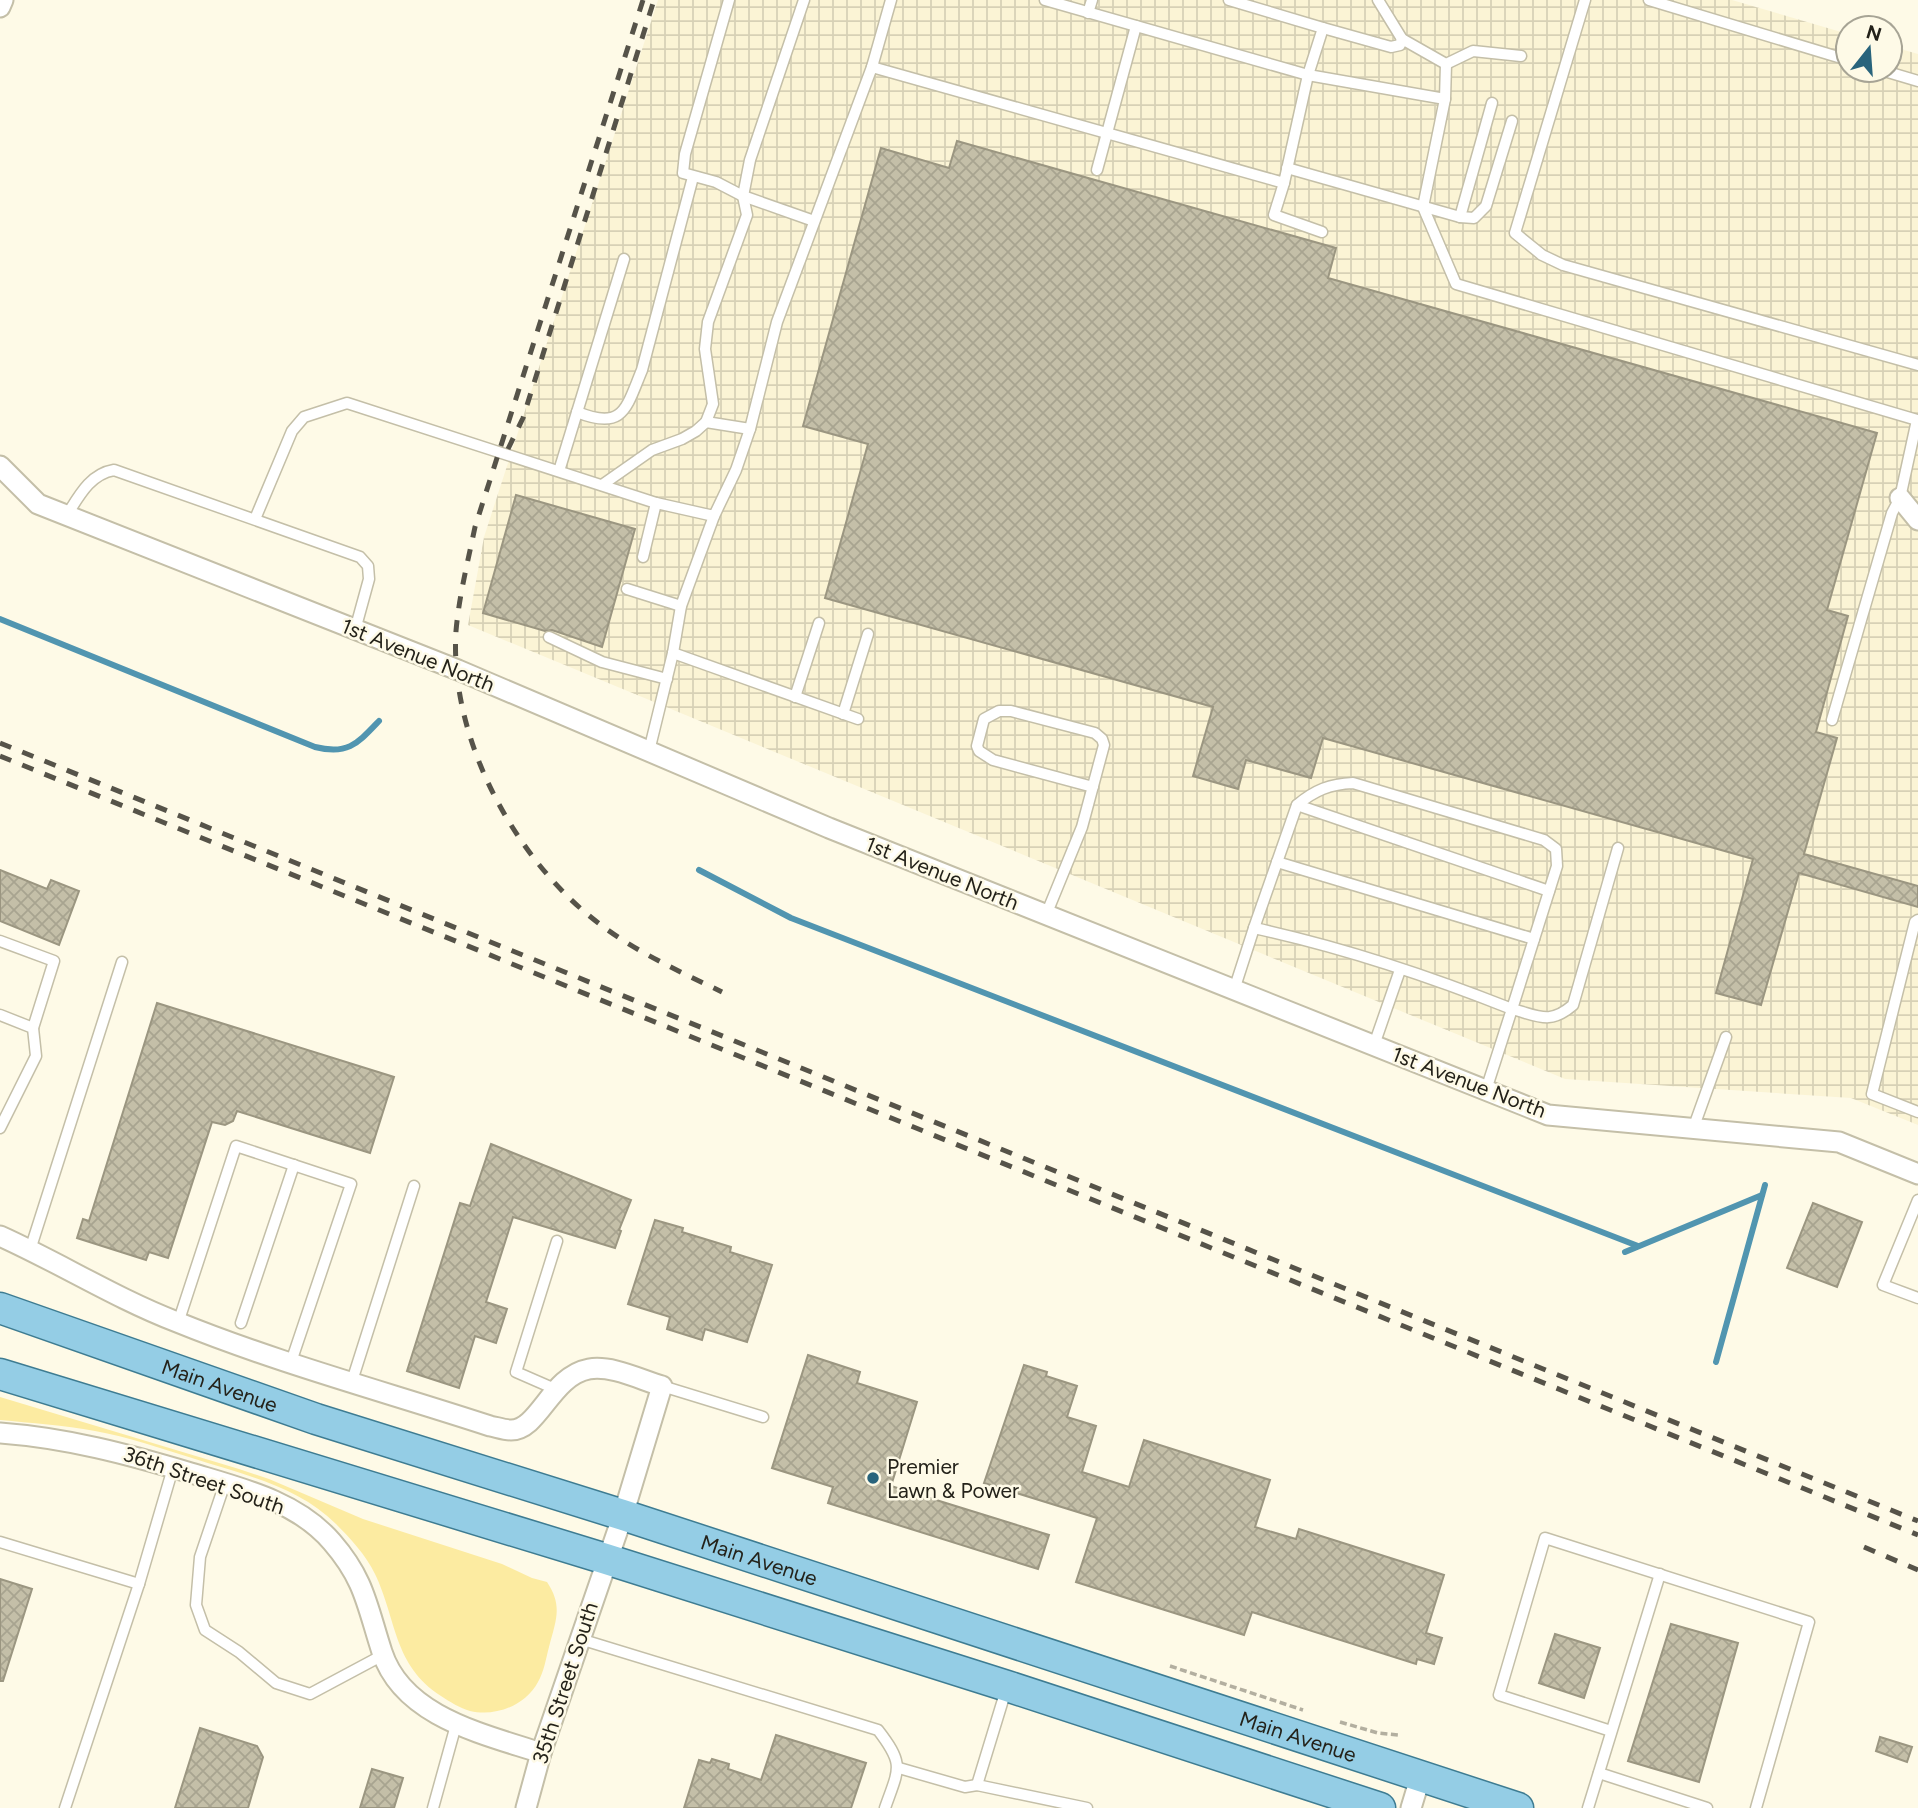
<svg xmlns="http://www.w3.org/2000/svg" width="1918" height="1808" font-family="Figtree,sans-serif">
<defs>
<pattern id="industrial-grid" width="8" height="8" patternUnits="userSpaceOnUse" patternTransform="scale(1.75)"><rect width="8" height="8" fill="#fbf4d5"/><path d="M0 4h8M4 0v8" fill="none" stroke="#d7d1b6"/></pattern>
<pattern id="building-cross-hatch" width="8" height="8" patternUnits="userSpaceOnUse" patternTransform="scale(1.75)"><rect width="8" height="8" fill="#c4bfa8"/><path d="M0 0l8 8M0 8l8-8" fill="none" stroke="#a8a490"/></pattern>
</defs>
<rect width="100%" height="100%" fill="#fefae7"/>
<!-- industrial -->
<polygon fill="url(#industrial-grid)" points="658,0 1732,0 1848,34 1848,70 1890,70 1890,46 1918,54 1918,1125 1851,1098 1565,1079 468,625 484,537"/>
<!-- grass -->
<path fill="#fceba1" d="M 0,1397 L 239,1469 L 269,1479 L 363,1519 L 502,1564 L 532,1578 L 547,1582 C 563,1606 556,1620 549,1647 C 546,1658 544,1672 538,1682 C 525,1706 495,1717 470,1711 C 460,1708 450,1702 441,1696 C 393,1665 397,1620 375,1574 C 366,1555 350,1538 336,1524 C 298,1486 241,1474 192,1458 C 160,1448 128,1437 95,1431 C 64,1425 31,1423 0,1420 Z"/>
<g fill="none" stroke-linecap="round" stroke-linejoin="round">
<!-- stream -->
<g stroke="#5195b0" stroke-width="6">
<path d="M 0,619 L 315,747 C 348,755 357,744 379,721"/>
<polyline points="699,870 791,918 1638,1246"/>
<polyline points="1625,1252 1762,1195"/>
<polyline points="1716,1362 1765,1185"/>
</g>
</g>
<!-- building -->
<g fill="url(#building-cross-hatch)" stroke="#9b9681" stroke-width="2">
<polygon points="957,141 1336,248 1328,278 1877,433 1827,610 1848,616 1816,732 1837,738 1804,854 1918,886 1918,907 1799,873 1761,1005 1716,993 1753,859 1323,738 1311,778 1246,760 1238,789 1193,776 1213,707 825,598 868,444 803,426 881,148 949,168"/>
<polygon points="516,495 635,529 602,647 552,630 545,631 483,613"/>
<polygon points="0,870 47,889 51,880 79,891 59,945 0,921"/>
<polygon points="157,1003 394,1077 370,1153 237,1111 233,1121 225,1125 212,1122 168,1258 149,1252 146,1260 77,1238 83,1219 89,1221"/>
<polygon points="491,1144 631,1200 619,1230 621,1231 615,1248 513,1217 486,1302 507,1309 496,1343 475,1336 459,1388 407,1371 460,1203 470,1206"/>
<polygon points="1813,1203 1862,1222 1837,1287 1787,1268"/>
<polygon points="655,1220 683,1228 682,1232 731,1247 730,1252 772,1265 747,1342 705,1329 702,1340 667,1329 670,1317 628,1304"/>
<polygon points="808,1355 860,1372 857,1383 917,1402 891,1486 1049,1535 1038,1569 828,1503 833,1487 772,1468"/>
<polygon points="1024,1365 1047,1372 1046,1376 1077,1386 1067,1417 1096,1426 1082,1472 1129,1487 1144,1440 1270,1480 1255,1527 1296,1539 1299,1529 1444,1575 1426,1633 1442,1638 1434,1664 1417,1659 1416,1664 1252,1612 1244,1635 1076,1582 1097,1518 984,1483"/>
<polygon points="0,1579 32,1589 3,1681 0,1681"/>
<polygon points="1671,1624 1738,1643 1699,1782 1628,1761"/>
<polygon points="1555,1634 1600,1648 1584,1698 1539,1683"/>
<polygon points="200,1728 257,1746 263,1757 248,1808 175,1808"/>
<polygon points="776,1735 866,1763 851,1808 684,1808 699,1760 710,1763 712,1759 729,1764 728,1769 761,1780"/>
<polygon points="1880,1737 1912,1747 1907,1762 1876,1751"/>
<polygon points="372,1769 403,1778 394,1808 360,1808"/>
</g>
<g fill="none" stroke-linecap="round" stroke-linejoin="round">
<!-- lane casing -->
<g stroke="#c4bfa8" stroke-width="13">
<g id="lane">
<polyline points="729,0 685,154 683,173 716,182 743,196 814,221"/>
<polyline points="1229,0 1323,28 1308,75 1445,99 1423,207 1456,284 1917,420 1900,498 1892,513 1832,720"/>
<polyline points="1378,0 1402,39 1446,64 1473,51 1521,56"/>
<polyline points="1585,0 1515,233 1542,255 1563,265 1918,365"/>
<polyline points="1649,0 1848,60"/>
<polyline points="1088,13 1092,0"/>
<polyline points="1323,28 1391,47 1400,45 1402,39"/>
<polyline points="872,67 1284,183 1308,75 1045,0"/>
<polyline points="1881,70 1918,81"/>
<polyline points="1445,99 1446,64"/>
<polyline points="1287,168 1460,217 1474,218 1486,206 1512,121"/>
<polyline points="1097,170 1136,26"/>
<polyline points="1284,183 1274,215 1322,232"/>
<polyline points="1460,217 1492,103"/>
<path d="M 577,412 C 624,431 626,408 642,370 L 693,177"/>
<polyline points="706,422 750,429"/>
<polyline points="559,471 624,259"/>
<polyline points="602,485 652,450 682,439 696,431 706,422 713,404 705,349 708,322 747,215 743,196 750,160 804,0"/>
<path d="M 67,515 C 79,496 90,474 114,470 L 360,557 L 368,566 L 369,579 L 355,630"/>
<polyline points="255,519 292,431 304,417 347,403 656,503 714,516 736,470 750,429 777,322 872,67 891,0"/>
<polyline points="643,557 656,503"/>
<polyline points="627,589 681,606"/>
<polyline points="549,637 602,662 667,679"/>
<polyline points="673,653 858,719"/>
<polyline points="795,697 819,623"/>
<polyline points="843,714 868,634"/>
<polyline points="649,751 673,653 681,606 714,516"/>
<polyline points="1297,805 1549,891"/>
<polyline points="1277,862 1534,939"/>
<polyline points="1046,915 1082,827 1104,745 1102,739 1095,733 1011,711 999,711 984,719 977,746 979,751 993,760 1093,787"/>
<polyline points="1918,920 1915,922 1872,1094 1918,1112"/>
<path d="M 1254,928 L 1297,805 C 1315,790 1330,784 1353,783 L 1544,840 L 1556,849 L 1557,866 L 1512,1009 C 1539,1016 1550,1025 1573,1005 L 1618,848"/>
<polyline points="0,941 54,961 33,1028"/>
<path d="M 1234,990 L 1254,928 C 1342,947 1429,976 1512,1009 L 1486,1090"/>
<polyline points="0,1015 33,1028 36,1056 0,1128"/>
<polyline points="1374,1045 1400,970"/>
<polyline points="1693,1129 1726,1037"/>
<polyline points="1918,1200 1883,1285 1918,1298"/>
<polyline points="30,1250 122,962"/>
<polyline points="178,1323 236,1146 351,1184 291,1362"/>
<polyline points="241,1323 294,1165"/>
<polyline points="352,1381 414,1186"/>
<polyline points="662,1386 763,1417"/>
<polyline points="555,1389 516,1372 557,1241"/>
<polyline points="225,1483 200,1557 196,1605 205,1630 239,1652 276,1683 310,1694 383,1655"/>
<polyline points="0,1542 139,1584"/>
<path d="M 580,1639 L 878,1730 C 905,1765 899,1768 885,1808"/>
<polyline points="1006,1690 977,1785 1087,1808"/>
<polyline points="1611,1731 1499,1695 1545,1538 1809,1622 1756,1808"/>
<polyline points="899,1768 965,1787 977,1785"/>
<polyline points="1599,1773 1707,1808"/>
<polyline points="65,1808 139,1584 173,1468"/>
<polyline points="433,1808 456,1725"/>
<polyline points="1588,1808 1660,1574"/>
</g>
</g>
<!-- street casing -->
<g stroke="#c4bfa8" stroke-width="23">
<g id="street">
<polyline points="0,7 3,0"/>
<polyline points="0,466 38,504 458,670 829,828 1548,1115 1839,1142 1918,1174"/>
<polyline points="1900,498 1918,520"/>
<path d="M 0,1236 C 60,1263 115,1298 177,1322 C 278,1363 386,1392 490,1426 C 496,1427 504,1430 511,1430 C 539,1430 551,1376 589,1369 C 612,1365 641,1380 662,1386 L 623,1515 L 541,1753 L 526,1808"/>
<path d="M 0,1433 C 67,1438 127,1454 191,1473 C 241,1488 297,1501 332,1542 C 365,1580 367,1606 382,1652 C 403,1717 484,1734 541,1753"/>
<polyline points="1411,1808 1421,1775"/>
</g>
</g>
<!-- primary casing -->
<g stroke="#3e7c92" stroke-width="33">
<g id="primary">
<path id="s1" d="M 0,1308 L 316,1419 L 623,1515 L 1518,1808"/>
<polyline points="0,1374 606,1559 1007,1686 1380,1808"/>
</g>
</g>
<!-- path -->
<g stroke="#b3afa0" stroke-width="3.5" stroke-dasharray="7 3.5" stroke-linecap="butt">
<polyline points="1170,1666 1303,1710"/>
<polyline points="1340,1722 1378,1733 1399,1735"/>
</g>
<!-- lane -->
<use href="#lane" stroke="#fff" stroke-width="10"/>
<!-- street -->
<use href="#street" stroke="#fff" stroke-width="19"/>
<!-- primary -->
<use href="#primary" stroke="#94cde5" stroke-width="30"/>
<!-- rail -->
<g stroke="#565349" stroke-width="5" stroke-dasharray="12 12" stroke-linecap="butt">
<path d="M 643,0 L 475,527 C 468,561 459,596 456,631 C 449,739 516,862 601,925 C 638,953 681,972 722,992"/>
<polyline points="508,449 523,418 654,0"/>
<polyline points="0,743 1918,1521"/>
<polyline points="0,756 1918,1535"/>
<polyline points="1864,1547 1918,1570"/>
</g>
</g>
<!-- markers -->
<circle fill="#29647c" stroke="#fefae7" stroke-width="2.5" cx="873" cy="1478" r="7"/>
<g text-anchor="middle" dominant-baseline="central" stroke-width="5" stroke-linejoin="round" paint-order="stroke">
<!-- street labels -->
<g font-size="21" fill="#24221a" stroke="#fefae7">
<text transform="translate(418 655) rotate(22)">1st Avenue North</text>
<text transform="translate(942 873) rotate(22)">1st Avenue North</text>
<text transform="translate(1469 1082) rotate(21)">1st Avenue North</text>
<text stroke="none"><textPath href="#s1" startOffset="233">Main Avenue</textPath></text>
<text transform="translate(204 1480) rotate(19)">36th Street South</text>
<text stroke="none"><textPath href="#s1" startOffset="800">Main Avenue</textPath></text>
<text transform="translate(565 1683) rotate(-72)">35th Street South</text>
<text stroke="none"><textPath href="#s1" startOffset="1367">Main Avenue</textPath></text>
</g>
<!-- poi labels -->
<g font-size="21" fill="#24221a" stroke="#fefae7" text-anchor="start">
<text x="887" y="1466">Premier<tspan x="887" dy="24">Lawn &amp; Power</tspan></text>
</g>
</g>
<!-- north arrow -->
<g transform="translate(1869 49) rotate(17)"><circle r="33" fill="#fefae7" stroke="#a7a495" stroke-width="2"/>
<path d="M0-5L12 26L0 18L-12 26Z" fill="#29647c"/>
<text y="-10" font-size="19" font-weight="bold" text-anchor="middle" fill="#24221a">N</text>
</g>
</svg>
